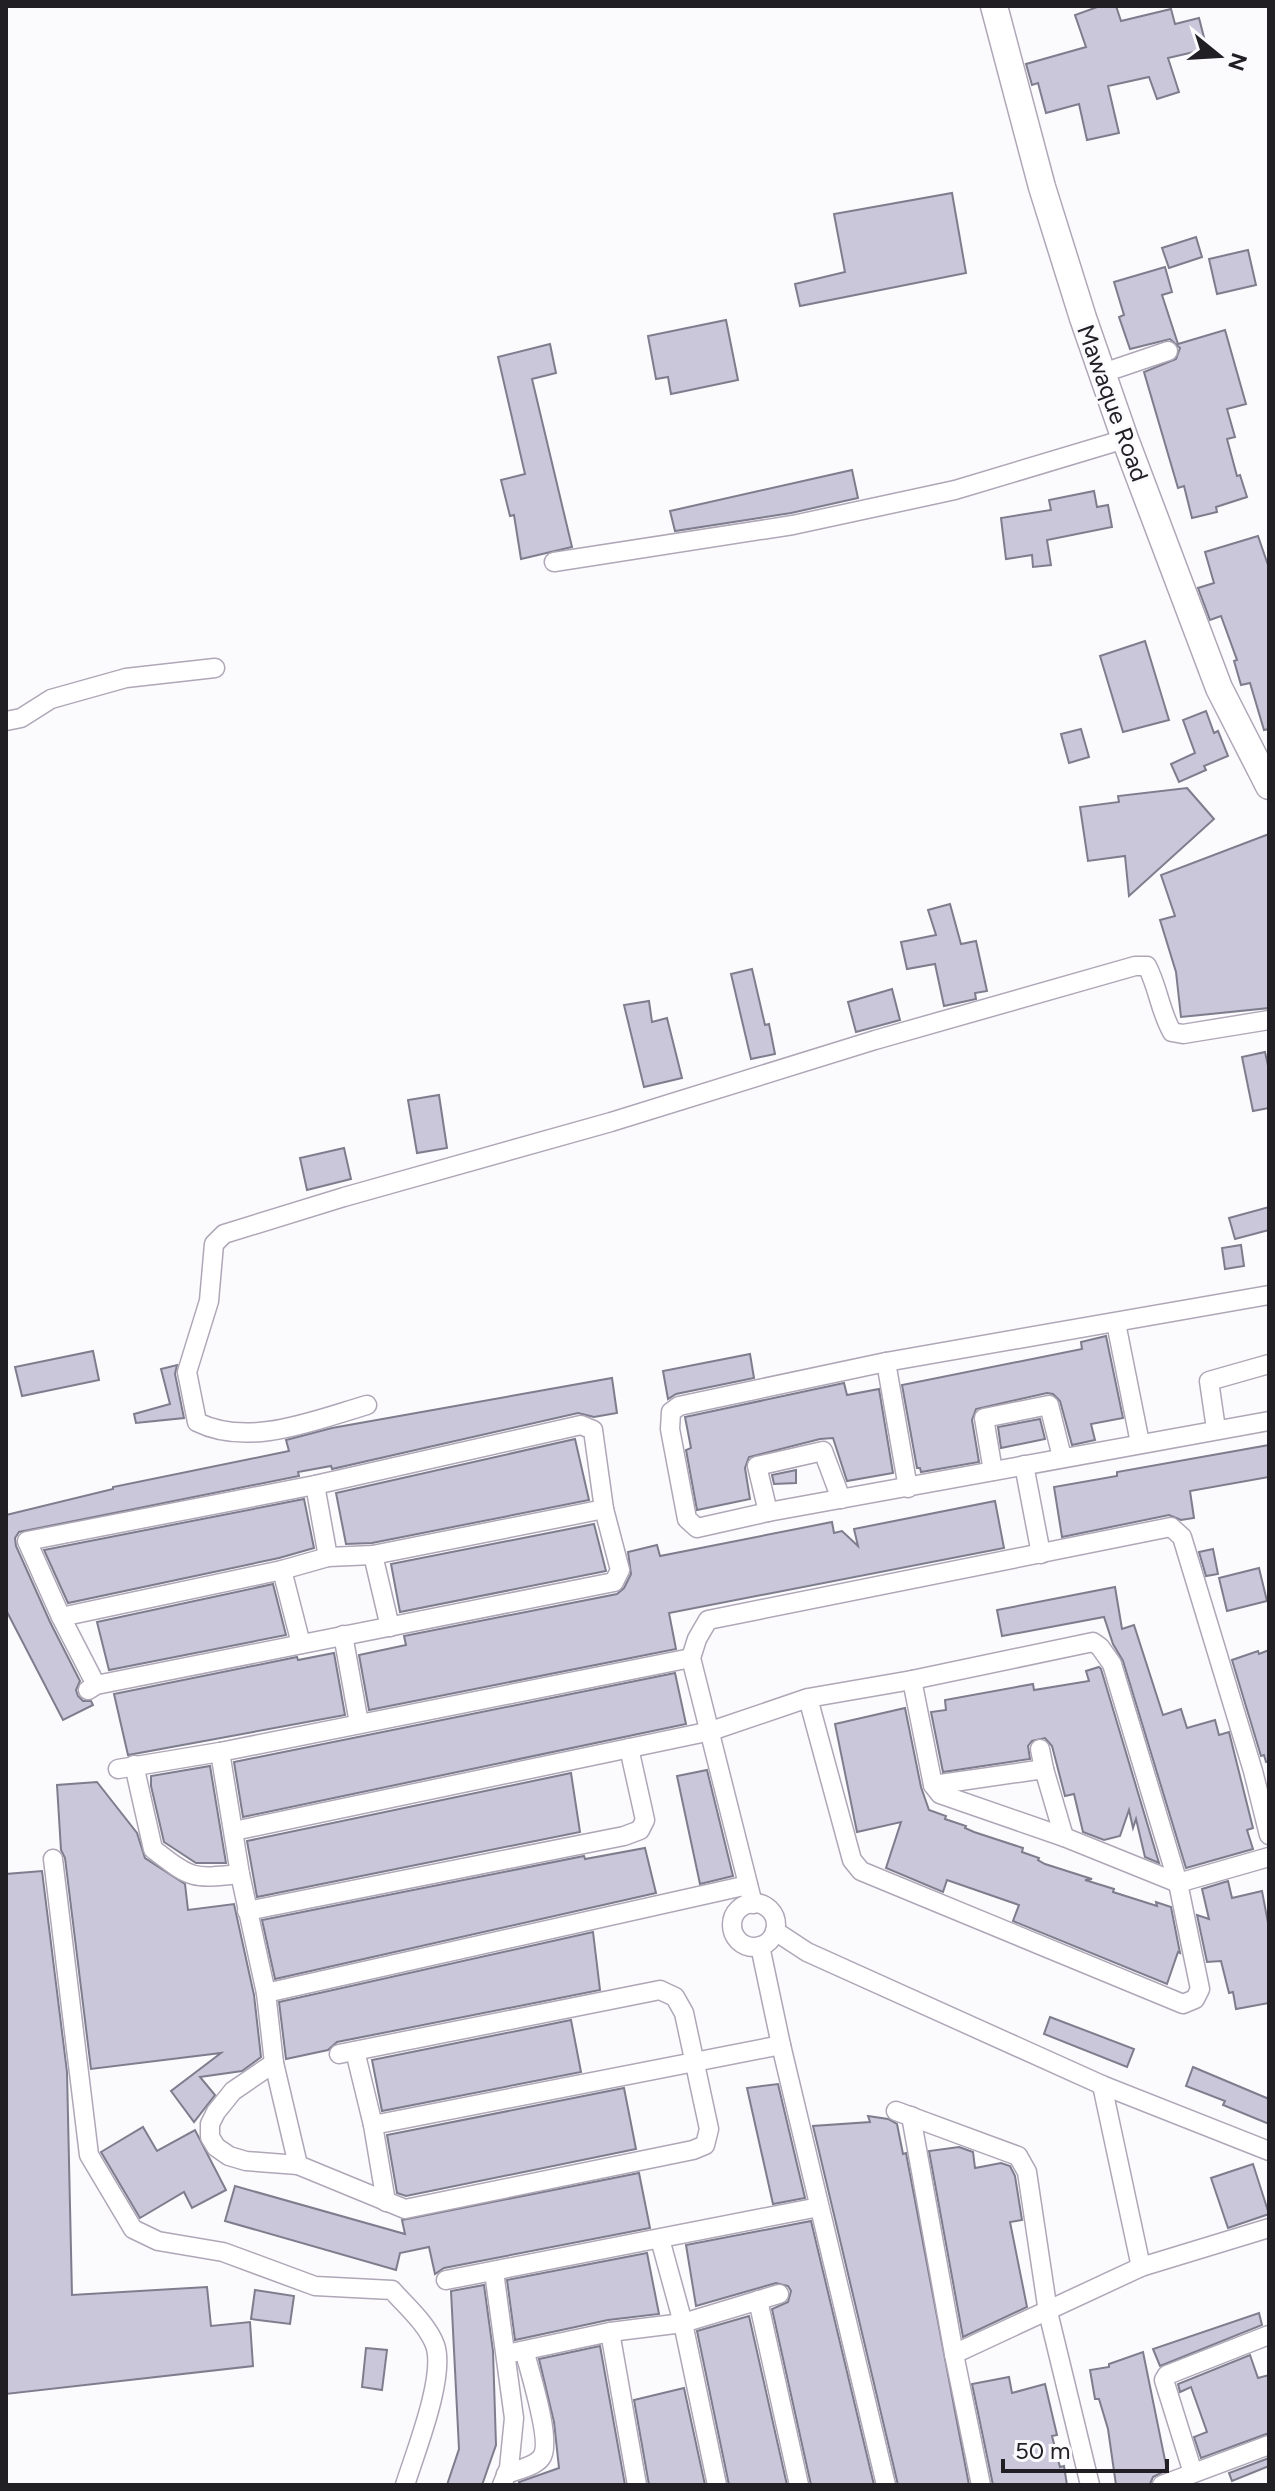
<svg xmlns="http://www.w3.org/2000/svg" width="1275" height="2491" font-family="Figtree,sans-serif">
<rect width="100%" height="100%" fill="#fbfafd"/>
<!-- building -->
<g fill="#c9c7d9" stroke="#7e7d8d" stroke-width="2">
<polygon points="1100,6 1116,6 1121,21 1171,9 1175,24 1199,18 1207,49 1168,58 1179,92 1157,99 1149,77 1108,86 1119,133 1087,140 1079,104 1046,113 1038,83 1032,85 1026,64 1086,47 1075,15"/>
<polygon points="952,193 966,273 800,306 795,284 845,272 834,214"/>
<polygon points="1196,237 1202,257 1169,268 1162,248"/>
<polygon points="1248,250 1256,285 1217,294 1209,259"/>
<polygon points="1165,267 1172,292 1162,295 1178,344 1225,330 1246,404 1227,409 1235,437 1227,439 1237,476 1240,475 1247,497 1216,507 1217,512 1192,518 1184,486 1178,488 1144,372 1176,359 1180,348 1170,339 1130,349 1119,317 1124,315 1114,282"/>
<polygon points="726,320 738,380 671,394 668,377 656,379 648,336"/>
<polygon points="550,344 556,373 532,379 572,547 521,559 514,515 510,516 501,480 525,474 498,357"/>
<polygon points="852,470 858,498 791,513 675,531 670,511"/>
<polygon points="1094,491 1097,507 1108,505 1112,527 1047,540 1051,565 1033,567 1032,555 1006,559 1001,518 1051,510 1049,500"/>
<polygon points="1258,536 1269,568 1269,729 1264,730 1250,683 1241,685 1234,661 1237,660 1221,616 1210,620 1198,588 1214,583 1205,552"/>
<polygon points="1145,641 1169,720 1123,732 1100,656"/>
<polygon points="1206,711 1214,733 1218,731 1228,756 1204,766 1206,770 1179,782 1171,764 1195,753 1183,720"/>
<polygon points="1081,729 1089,757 1069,763 1061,734"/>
<polygon points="1187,788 1214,819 1129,896 1125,856 1088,861 1080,807 1119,802 1118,796"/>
<polygon points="1269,834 1269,1008 1181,1017 1176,972 1160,920 1175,916 1161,875"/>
<polygon points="950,904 961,944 976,941 987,991 975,993 976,999 944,1006 935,964 907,969 901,942 936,935 928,910"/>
<polygon points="752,969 765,1025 769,1024 775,1054 751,1059 731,974"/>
<polygon points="892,989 900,1020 856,1032 848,1002"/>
<polygon points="649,1001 652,1022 667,1018 682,1078 644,1087 624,1005"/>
<polygon points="1265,1052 1269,1070 1269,1108 1253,1111 1242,1057"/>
<polygon points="439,1095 447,1148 417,1153 408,1100"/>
<polygon points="344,1148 351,1179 307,1190 300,1158"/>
<polygon points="1269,1207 1269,1230 1235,1239 1229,1218"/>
<polygon points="1241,1245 1244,1266 1225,1269 1222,1248"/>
<polygon points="1106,1336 1123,1418 1091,1424 1095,1440 1072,1445 1060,1401 1053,1394 1047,1393 976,1409 972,1420 979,1462 921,1472 920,1468 917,1468 902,1385 1082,1349 1081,1342"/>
<polygon points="93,1351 99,1380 22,1396 15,1367"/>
<polygon points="750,1354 754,1378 676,1394 668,1399 663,1371"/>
<polygon points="177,1365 175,1374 184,1418 136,1423 134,1414 170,1404 161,1369"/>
<polygon points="612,1378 617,1413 594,1417 578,1413 332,1469 331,1466 298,1472 299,1476 19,1532 15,1538 16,1546 50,1622 80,1681 76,1690 78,1696 83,1701 91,1701 93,1705 63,1720 6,1610 6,1515 113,1489 113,1487 289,1451 286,1440 332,1428"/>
<polygon points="844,1383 847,1395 879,1389 893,1473 847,1481 833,1438 820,1439 749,1457 745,1468 750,1499 697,1510 686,1450 691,1448 685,1417"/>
<polygon points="1040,1419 1045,1439 1001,1448 998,1427"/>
<polygon points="575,1439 589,1500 372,1543 346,1544 336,1493"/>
<polygon points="1269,1445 1269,1477 1190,1491 1194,1518 1181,1520 1169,1515 1062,1537 1054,1487 1117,1476 1117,1472"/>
<polygon points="796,1470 796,1483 774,1484 772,1475"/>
<polygon points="304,1499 314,1548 279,1558 68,1603 44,1550"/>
<polygon points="995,1501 1004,1548 669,1613 676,1649 369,1710 359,1655 406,1645 404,1636 617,1594 624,1588 631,1574 628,1552 657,1545 660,1556 832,1522 834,1533 842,1531 858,1546 854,1529"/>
<polygon points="594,1524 606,1571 400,1612 391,1564"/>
<polygon points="1213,1549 1218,1574 1206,1576 1199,1552"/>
<polygon points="1259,1568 1267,1601 1227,1611 1219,1578"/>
<polygon points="273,1584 286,1635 109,1670 97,1622"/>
<polygon points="1115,1587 1122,1629 1134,1625 1163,1715 1181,1709 1187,1728 1215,1720 1219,1735 1229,1732 1253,1828 1247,1830 1253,1849 1186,1868 1123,1661 1113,1644 1104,1617 1002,1636 997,1610"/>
<polygon points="1269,1650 1269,1761 1266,1762 1264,1755 1261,1756 1232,1660 1258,1651 1259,1654"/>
<polygon points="334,1653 345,1715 128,1755 114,1694 297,1657 298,1660"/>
<polygon points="1099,1667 1101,1669 1159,1863 1145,1857 1136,1819 1133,1828 1129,1810 1120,1836 1104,1840 1083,1832 1074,1794 1065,1796 1052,1746 1045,1738 1032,1741 1028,1746 1030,1759 943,1772 931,1712 946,1710 945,1700 1033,1684 1034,1690 1089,1681 1086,1671"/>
<polygon points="675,1673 686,1724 243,1817 234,1762"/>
<polygon points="905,1708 921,1787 929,1810 946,1816 945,1819 966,1826 965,1828 974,1832 1023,1848 1022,1852 1039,1858 1038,1860 1045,1864 1092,1879 1085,1880 1114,1889 1113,1892 1157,1906 1156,1902 1171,1907 1180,1953 1178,1952 1167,1984 1013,1921 1019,1905 947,1880 943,1892 886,1868 901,1822 857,1832 835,1724"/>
<polygon points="210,1766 226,1863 196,1863 164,1842 151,1786 151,1776"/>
<polygon points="707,1770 733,1876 700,1884 677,1776"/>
<polygon points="571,1773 580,1832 257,1897 247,1841"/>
<polygon points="97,1782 137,1833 145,1858 185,1884 188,1910 234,1904 254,1995 261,2057 242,2071 200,2077 215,2095 194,2122 171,2091 221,2053 91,2069 65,1858 61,1850 57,1785"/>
<polygon points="645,1848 656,1893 275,1979 262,1920 584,1856 585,1859"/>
<polygon points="42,1871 67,2072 72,2295 207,2287 211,2326 250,2322 253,2366 6,2394 6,1874"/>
<polygon points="1228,1881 1232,1898 1262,1891 1269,1928 1269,2003 1236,2009 1233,1992 1229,1993 1221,1961 1207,1962 1197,1915 1209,1919 1202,1889"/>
<polygon points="593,1932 600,1990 337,2042 328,2050 286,2059 279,2002"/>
<polygon points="1050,2017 1134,2049 1127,2067 1044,2034"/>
<polygon points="571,2020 581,2072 382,2111 372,2060"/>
<polygon points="1193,2067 1269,2099 1269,2124 1223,2105 1225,2101 1186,2086"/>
<polygon points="778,2084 805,2198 773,2204 747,2088"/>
<polygon points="624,2088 636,2149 406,2196 397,2193 387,2135"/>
<polygon points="868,2116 888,2119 897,2124 903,2154 906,2153 969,2485 898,2485 813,2126 870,2122"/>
<polygon points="143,2127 157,2151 195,2130 226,2190 192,2208 184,2192 140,2218 101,2152"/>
<polygon points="959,2147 973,2152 975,2168 1001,2163 1010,2166 1015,2176 1022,2220 1010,2222 1027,2307 963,2337 929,2151"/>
<polygon points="1253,2164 1269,2214 1228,2228 1211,2178"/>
<polygon points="639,2173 650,2228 444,2268 435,2274 429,2247 400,2253 396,2270 225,2221 235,2186 405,2234 402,2220"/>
<polygon points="811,2221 874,2485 811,2485 772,2309 788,2302 791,2291 788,2286 776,2283 696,2306 686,2245"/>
<polygon points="647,2253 659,2314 608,2320 515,2340 507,2280"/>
<polygon points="484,2285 493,2351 496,2445 482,2485 447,2485 459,2449 451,2291"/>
<polygon points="255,2290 294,2296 290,2324 251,2319"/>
<polygon points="1259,2313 1262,2325 1160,2366 1153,2349"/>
<polygon points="749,2316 787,2485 729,2485 697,2331"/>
<polygon points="600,2346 625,2485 520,2485 519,2482 559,2468 554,2422 539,2359"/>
<polygon points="366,2348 387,2350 382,2390 362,2387"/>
<polygon points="1143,2352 1167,2470 1153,2477 1150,2484 1116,2485 1108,2429 1099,2399 1095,2399 1090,2370 1109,2367 1109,2364"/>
<polygon points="1250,2355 1258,2378 1269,2375 1269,2433 1201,2458 1194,2437 1207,2432 1191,2387 1180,2392 1178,2384"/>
<polygon points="1009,2377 1012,2393 1045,2384 1057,2435 1052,2436 1060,2467 1064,2466 1067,2485 993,2485 972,2384"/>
<polygon points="684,2388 705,2485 649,2485 634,2400"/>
<polygon points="1269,2458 1269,2466 1232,2481 1229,2473"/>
</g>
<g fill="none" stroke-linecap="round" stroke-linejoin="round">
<!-- street casing -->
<g stroke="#afa7b7" stroke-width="21">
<g id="street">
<polyline points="1103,373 1168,351"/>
<polyline points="554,562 793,525 955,490 1125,439"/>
<polyline points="6,721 21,718 51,699 126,678 215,668"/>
<polyline points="1269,1295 886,1362 679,1406 671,1412 670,1429 687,1519 697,1528 768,1512 1269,1421"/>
<polyline points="1116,1323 1140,1443"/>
<polyline points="886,1362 908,1488"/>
<path d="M 367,1405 C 315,1420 249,1448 197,1422 L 187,1372 L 209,1301 L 214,1244 L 224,1234 L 344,1197 L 611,1122 L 875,1040 L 1135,966 L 1147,966 C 1158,987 1160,1011 1172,1032 L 1183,1034 L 1269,1020"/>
<polyline points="1216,1429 1209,1381 1269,1364"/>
<polyline points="1024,1465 1041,1554"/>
<polyline points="993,1471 984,1418 1049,1405 1062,1457"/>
<polyline points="315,1485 328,1557"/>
<polyline points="768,1512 757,1466 823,1451 841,1499"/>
<polyline points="373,1555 390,1627"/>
<polyline points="282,1570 301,1644"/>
<polyline points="61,1617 282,1570 328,1557 373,1555 604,1509"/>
<polyline points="343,1635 359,1723"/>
<polyline points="912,1680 933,1785 940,1794 1064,1837 1178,1883 1269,1857"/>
<polyline points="88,1690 96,1685 614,1582 620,1570 604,1509 593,1430 581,1425 315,1485 27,1541 61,1617 96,1685"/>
<polyline points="1040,1749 1044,1769"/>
<polyline points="220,1752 240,1874 266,1993 274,2063 298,2165"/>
<path d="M 134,1765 L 153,1849 C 192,1879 191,1879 240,1874"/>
<polyline points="118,1769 220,1752 691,1658"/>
<polyline points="933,1785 1044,1769 1064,1837"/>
<polyline points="234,1831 711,1731 808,1698 912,1680 1093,1642 1100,1647 1112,1664 1178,1883 1200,1989 1195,1999 1183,2004 861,1871 852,1860 808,1698"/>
<path d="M 53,1859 L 89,2155 L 133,2229 L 158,2241 L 223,2252 L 315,2286 L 392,2290 C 407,2307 427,2324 435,2345 C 446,2376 415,2453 405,2485"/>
<circle cx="754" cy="1925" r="22"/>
<polyline points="753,1904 691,1658 697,1639 708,1620 1171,1527 1182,1537 1253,1771 1269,1835"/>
<polyline points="247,1911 624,1836 640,1830 645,1820 629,1748"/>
<polyline points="775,1931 807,1952 1102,2085 1269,2151"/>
<polyline points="760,1946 781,2045 886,2485"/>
<polyline points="266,1993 748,1885"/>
<polyline points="355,2051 373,2125 386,2202"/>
<polyline points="274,2063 233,2091 216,2112 210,2124 210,2137 216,2147 229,2156 246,2161 298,2165 405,2209 693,2150 705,2145 709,2129 684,2013 675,1997 660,1990 339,2054"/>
<polyline points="1102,2085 1141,2267"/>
<polyline points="896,2111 1018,2156 1027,2172 1048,2312 1090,2485"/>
<polyline points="911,2116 954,2354 981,2485"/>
<polyline points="373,2125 781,2045"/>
<polyline points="660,2239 683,2323 717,2485"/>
<polyline points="494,2272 514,2418 509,2468 502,2485"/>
<polyline points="446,2280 819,2207"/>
<polyline points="758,2300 799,2485"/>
<polyline points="610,2332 637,2485"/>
<polyline points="507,2354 610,2332 683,2323 779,2294"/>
<polyline points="954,2354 1141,2267 1269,2228"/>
<polyline points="1193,2473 1164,2380 1167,2375 1269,2335"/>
<path d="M 506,2474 C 516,2470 534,2467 541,2458 C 553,2444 530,2373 525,2353"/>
<polyline points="1162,2485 1269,2445"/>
</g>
</g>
<!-- secondary casing -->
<g stroke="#afa7b7" stroke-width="29">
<polyline id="secondary" points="994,6 1042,187 1083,318 1125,439 1219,688 1269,786"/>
</g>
<!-- street -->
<use href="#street" stroke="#fff" stroke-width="18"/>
<!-- secondary -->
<use href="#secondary" stroke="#fff" stroke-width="26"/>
</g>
<g text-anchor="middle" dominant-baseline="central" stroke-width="6" stroke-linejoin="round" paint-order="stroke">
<!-- street labels -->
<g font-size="24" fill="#211e24" stroke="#fbfafd">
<text transform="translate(1113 403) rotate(70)">Mawaque Road</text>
</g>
</g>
<!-- border -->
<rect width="1275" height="2491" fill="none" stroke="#211e24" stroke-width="16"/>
<!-- north arrow -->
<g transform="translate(1219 56) rotate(108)" stroke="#fbfafd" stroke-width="6" paint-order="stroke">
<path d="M0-6L14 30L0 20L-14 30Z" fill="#211e24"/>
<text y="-12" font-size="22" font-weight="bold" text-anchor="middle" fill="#211e24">N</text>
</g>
<!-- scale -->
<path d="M1003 2459v12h164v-12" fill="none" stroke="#211e24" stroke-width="4"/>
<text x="1015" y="2459" font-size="24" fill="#211e24" stroke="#fbfafd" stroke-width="6" paint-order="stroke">50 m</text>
</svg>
